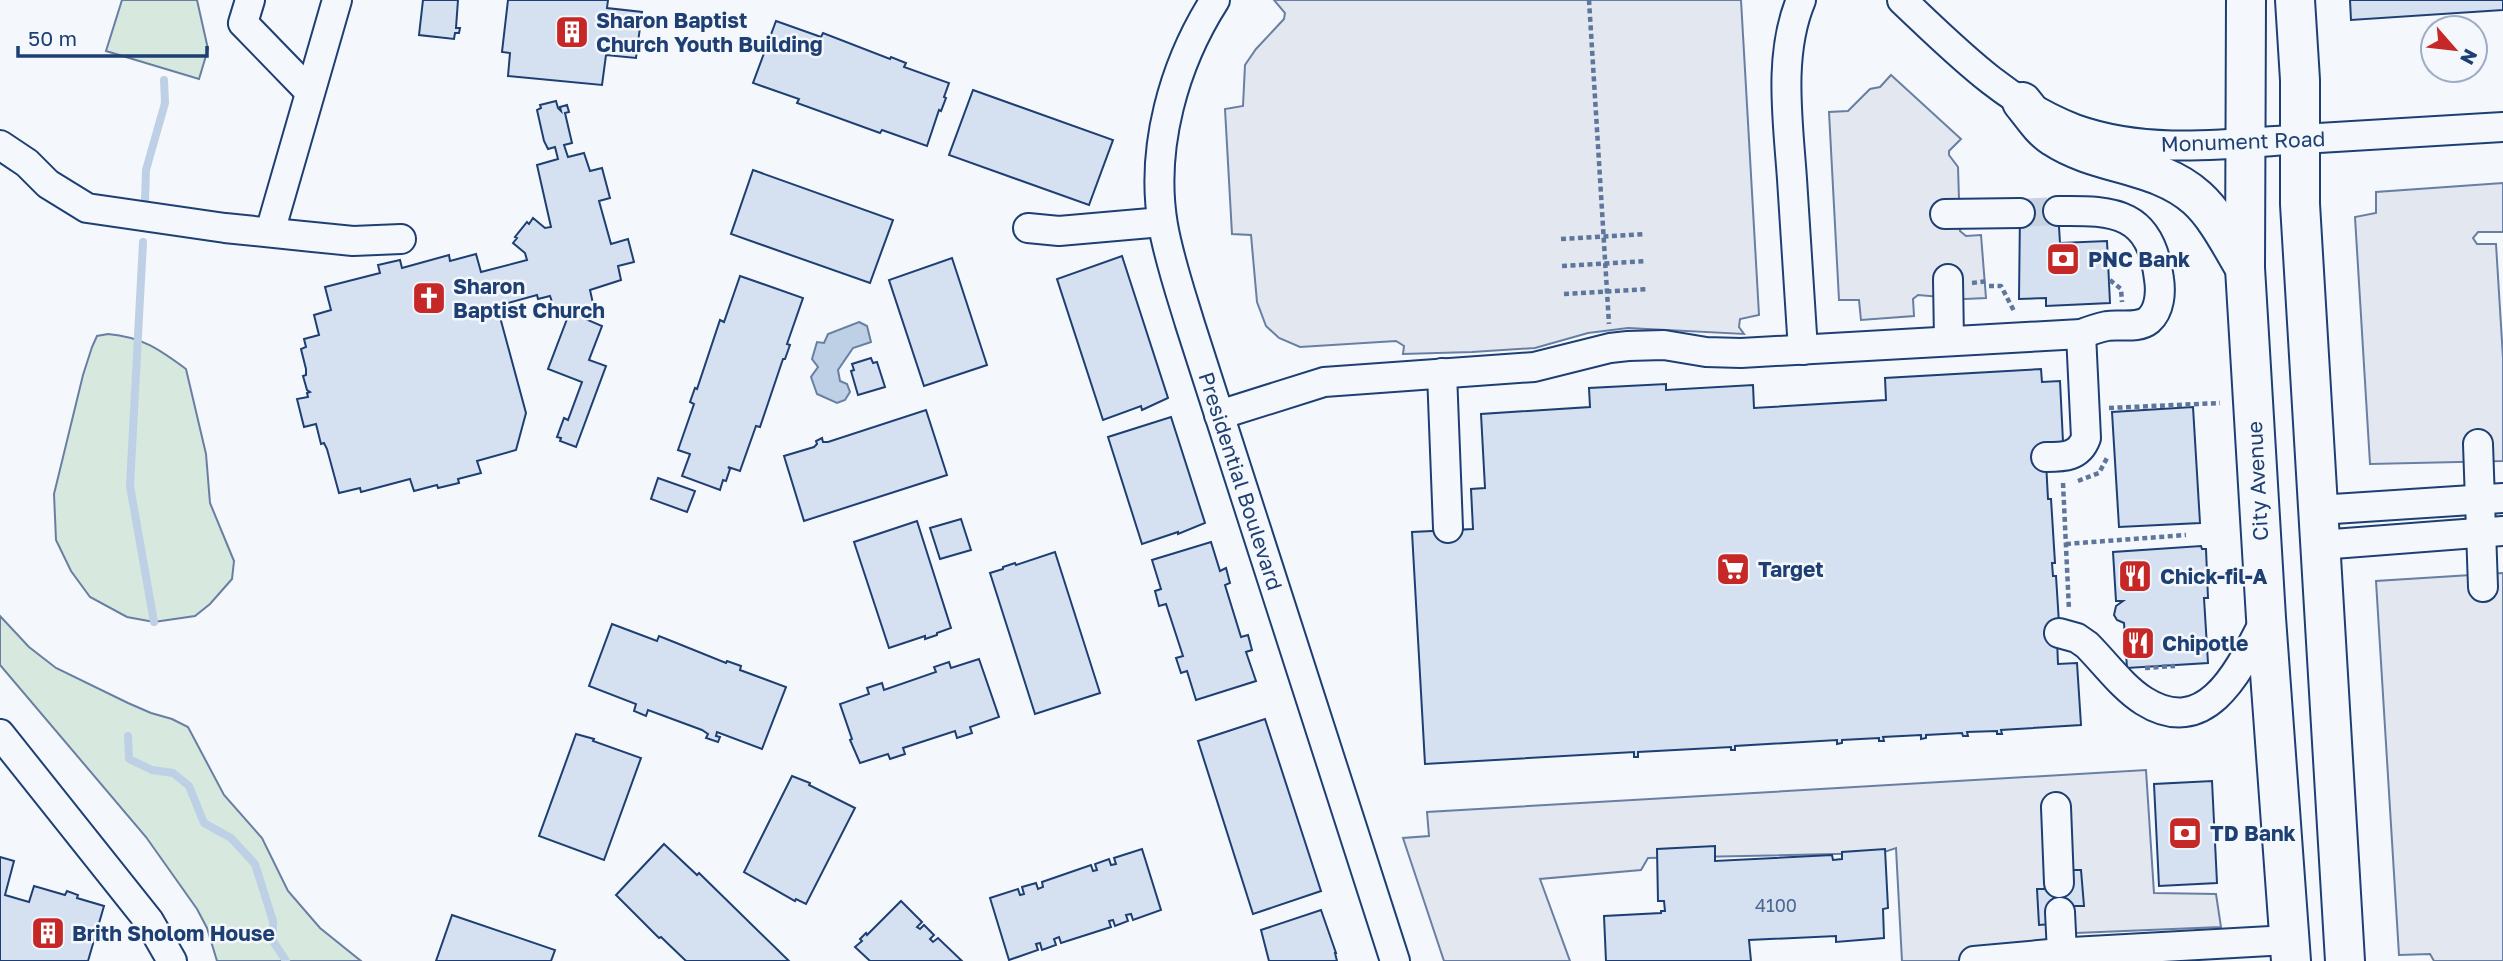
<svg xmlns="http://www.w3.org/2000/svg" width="2503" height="961" font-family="'Golos Text',sans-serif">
<rect width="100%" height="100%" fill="#f4f7fb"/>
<!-- green -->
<g fill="#d7e8df" stroke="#687fa3" stroke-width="2">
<polygon points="122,0 197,0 208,49 199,79 106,51"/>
<path d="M 108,334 C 142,337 159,349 186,369 L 206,454 L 210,503 L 234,561 L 232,579 L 210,604 L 195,616 L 154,622 L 127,617 L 90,597 L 71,571 L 56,540 L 54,494 L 83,375 L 92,347 L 97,336 Z"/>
<polygon points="0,616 29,647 56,668 128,703 151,713 172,719 188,727 224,795 262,838 288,891 320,928 361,961 217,961 207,928 197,909 146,837 0,665"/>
</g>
<!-- parking -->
<g fill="#e3e8f0" stroke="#687fa3" stroke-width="2">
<polygon points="1274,0 1741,0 1759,315 1740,319 1739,327 1744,334 1628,328 1588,333 1535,348 1472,352 1403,354 1404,346 1396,341 1300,347 1279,338 1266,326 1257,302 1251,235 1232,234 1225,109 1243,106 1245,65 1256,49 1284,19 1285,13"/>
<polygon points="1891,75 1961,139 1949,151 1949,155 1958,167 1960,231 1966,236 1981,235 1986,298 1965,299 1918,295 1913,299 1914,316 1861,320 1859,300 1839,300 1829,112 1848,111 1870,89 1880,87"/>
<polygon points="2503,183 2503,232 2478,232 2473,238 2477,244 2496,244 2503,358 2503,461 2370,464 2355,217 2376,213 2376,192"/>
<polygon points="2503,573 2503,961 2434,961 2430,954 2399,955 2376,581"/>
<polygon points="2146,770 2154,893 2216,894 2221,927 2076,933 2066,961 1902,961 1896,848 1881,853 1648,858 1641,870 1540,879 1570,961 1444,961 1403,838 1429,836 1427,812"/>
</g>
<!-- water -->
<polygon fill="#bed0e5" stroke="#687fa3" stroke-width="2" points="859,322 867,326 871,342 853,348 838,370 840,381 847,384 850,392 845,400 837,403 817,394 811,377 818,367 812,359 817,342 824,343 828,334"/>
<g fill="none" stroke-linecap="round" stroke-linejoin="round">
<!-- stream -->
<g stroke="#bed0e5" stroke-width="8">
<polyline points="145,201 146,170 165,103 164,80"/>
<polyline points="143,242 130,486 154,622"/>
<polyline points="128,736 129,759 152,770 173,773 189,786 204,823 231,838 255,864 273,921 273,941 286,961"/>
</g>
</g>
<!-- building -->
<g fill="#d5e0f0" stroke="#1d3f73" stroke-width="2">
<polygon points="423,0 458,0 456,28 460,28 459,33 455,33 454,39 419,35"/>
<polygon points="508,0 608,0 607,8 642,12 636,58 606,55 602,85 508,76 510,53 502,52"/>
<polygon points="2350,0 2503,0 2503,10 2351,20"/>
<polygon points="776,21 821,37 823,33 890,59 891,57 906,63 904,67 949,83 944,97 946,98 941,111 939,110 927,146 882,130 880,133 797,103 799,99 753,83"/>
<polygon points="973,90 1113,140 1089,205 949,155"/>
<polygon points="556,101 558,108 561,111 560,107 567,105 569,112 565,113 572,143 564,145 568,157 584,153 590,171 602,168 610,198 599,201 611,244 628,239 634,262 618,266 621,280 590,290 594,308 585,310 583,318 602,326 589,360 606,366 576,447 560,441 561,438 557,437 564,418 568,420 582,382 548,369 567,319 563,305 554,308 550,296 538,299 537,295 497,306 526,413 516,450 477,461 481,473 458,479 459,483 438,488 437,485 414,491 410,479 361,492 360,488 339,493 327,449 324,443 321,444 316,424 304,427 297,399 308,397 307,393 310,392 307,390 303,376 306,375 306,369 301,349 306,347 304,339 319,335 314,315 331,310 325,287 380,273 378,265 400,260 402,268 449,255 450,261 476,254 481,272 527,260 525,253 513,243 517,238 515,237 527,222 529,224 533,218 545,228 551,227 537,165 558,159 555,147 548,149 544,141 537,110 541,108 540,105"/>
<polygon points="753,170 893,220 870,283 731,234"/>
<polygon points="2058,210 2060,243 2107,241 2110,303 2046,306 2046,298 2019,299 2020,212"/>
<polygon points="1122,256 1168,398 1142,410 1141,406 1103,420 1057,279"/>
<polygon points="952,258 987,365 924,386 889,280"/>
<polygon points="740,276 803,298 787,344 790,345 785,359 783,359 760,427 756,426 740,471 728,467 730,469 726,481 723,480 720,490 682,476 690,454 678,450 694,404 690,402 695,388 697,389 720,320 724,322"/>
<polygon points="871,358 873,363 877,362 885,387 858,395 851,371 854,370 852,364"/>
<polygon points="2041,369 2042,382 2060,381 2063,442 2045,443 2048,499 2051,499 2055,563 2052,563 2053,576 2056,576 2060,639 2057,639 2058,664 2077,663 2081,725 2001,730 2002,734 1997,734 1997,731 1967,732 1968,736 1963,736 1962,733 1926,735 1926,738 1921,739 1921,735 1883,737 1884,741 1879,741 1879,738 1842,740 1842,743 1837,744 1837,740 1735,746 1735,750 1731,750 1731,747 1638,752 1638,757 1634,757 1634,752 1425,764 1412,532 1473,529 1471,489 1485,488 1481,414 1590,407 1589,388 1666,384 1666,390 1753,385 1754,408 1886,400 1885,378"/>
<polygon points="2193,407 2200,523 2119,527 2112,412"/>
<polygon points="926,410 947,475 804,521 784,456 814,447 817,444 816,441 822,438 823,442 828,442"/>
<polygon points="1171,417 1205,523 1178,534 1178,532 1142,544 1108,437"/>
<polygon points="658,478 695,491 687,512 651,499"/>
<polygon points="961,519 971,550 940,559 930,528"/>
<polygon points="917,521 951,628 937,633 937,635 925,639 925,636 889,648 854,542"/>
<polygon points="1211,542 1220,571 1226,568 1230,583 1225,585 1241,637 1248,635 1252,650 1246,652 1256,681 1196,700 1187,671 1181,673 1176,658 1183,656 1166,604 1159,606 1155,591 1161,589 1152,560"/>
<polygon points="2201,546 2202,549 2206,549 2208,598 2204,598 2208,663 2127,668 2124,623 2117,620 2114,615 2116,606 2123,601 2116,601 2113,552"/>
<polygon points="1055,552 1100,693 1035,714 990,573 1003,569 1003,567 1015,563 1016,565"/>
<polygon points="612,624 657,641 659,636 674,642 726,663 727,661 741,666 740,670 786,687 762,749 717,732 716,736 720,737 718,742 706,738 708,734 702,730 648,710 646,716 634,711 636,704 589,686"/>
<polygon points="979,659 999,717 970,727 972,733 957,738 955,731 903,748 905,754 890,759 888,754 860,763 850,740 852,739 840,704 869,694 867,688 882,683 884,690 936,672 934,667 949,662 951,668"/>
<polygon points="1265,719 1321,891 1253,914 1198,741"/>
<polygon points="576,734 594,739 593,741 641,758 604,860 539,836"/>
<polygon points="792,776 810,783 809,785 855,808 806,904 796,899 795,901 744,872"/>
<polygon points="2212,781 2217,883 2159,886 2154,784"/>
<polygon points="664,844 697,875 699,873 789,961 686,961 661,937 659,938 616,895"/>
<polygon points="1715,846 1715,861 1832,855 1833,860 1842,859 1842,852 1885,849 1888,908 1883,909 1884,938 1836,942 1836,936 1749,940 1751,961 1606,961 1604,916 1661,913 1661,911 1665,911 1664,901 1658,901 1657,849"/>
<polygon points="1142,849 1161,910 1133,920 1131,914 1126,915 1128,921 1115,926 1113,920 1109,921 1111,927 1061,943 1059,937 1054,939 1056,945 1042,950 1040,943 1036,944 1038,950 1009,960 990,898 1018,889 1020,895 1024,894 1022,887 1036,883 1038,889 1043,887 1042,882 1091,865 1093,871 1097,870 1095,864 1109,859 1111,865 1116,864 1114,858"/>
<polygon points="0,857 14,861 5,895 29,902 34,886 65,895 67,891 78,895 77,898 104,906 88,961 0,961"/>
<polygon points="2068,870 2081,870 2084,906 2072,906 2073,911 2052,924 2039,925 2037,889 2049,889"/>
<polygon points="901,901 922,922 917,927 920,929 924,925 934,935 930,939 933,942 938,938 962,961 870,961 855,947 862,941 860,939 866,933 867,935"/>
<polygon points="1321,910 1336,953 1335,953 1337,961 1269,961 1261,930"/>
<polygon points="452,915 555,950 551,961 436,961"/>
</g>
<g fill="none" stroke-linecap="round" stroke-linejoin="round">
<!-- minor-tunnel -->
<polyline stroke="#c9d2e0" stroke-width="28" stroke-dasharray="28 14" stroke-linecap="butt" points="2020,213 2058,211"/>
<!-- minor casing -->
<g stroke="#1d3f73" stroke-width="32">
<g id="minor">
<polyline points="250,0 243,23 309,91"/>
<path d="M 1215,0 C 1174,64 1150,148 1163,225 C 1169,259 1180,291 1190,324 L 1395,961"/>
<path d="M 1801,0 C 1778,55 1788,121 1792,179 C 1796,236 1799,293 1803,350"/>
<path d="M 1902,0 C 1954,49 2006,103 2075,129 C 2148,155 2226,144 2302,139 C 2369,135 2436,131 2503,127"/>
<polyline points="0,145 27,163 48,184 87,208 225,228 313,237 353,241 401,239"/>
<polyline points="1945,214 2020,213"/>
<polyline points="1028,228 1059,231 1162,222"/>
<polyline points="270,232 337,0"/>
<polyline points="1948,279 1949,340"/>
<polyline points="1442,373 1448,528"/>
<path d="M 1219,415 L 1324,382 L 1534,367 L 1610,348 L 1628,346 L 1664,345 L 1706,352 L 1741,353 L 2081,334 C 2089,331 2098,328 2107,326 C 2120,324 2138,329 2149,320 C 2160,310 2161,292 2159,279 C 2151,213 2116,210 2058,211"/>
<polyline points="2478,444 2483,587"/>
<path d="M 2046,457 C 2064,457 2079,457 2086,438 L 2081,334"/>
<polyline points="2318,510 2503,498"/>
<polyline points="2320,545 2503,531"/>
<path d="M 2059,633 L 2077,638 L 2087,645 C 2105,663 2123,688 2144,701 C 2209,742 2242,664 2266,618"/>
<polyline points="0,734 149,921 172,961"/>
<polyline points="2056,807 2059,883"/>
<polyline points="2060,912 2062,953"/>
<polyline points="1974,961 2072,952"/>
<polyline points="2072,961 2072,952 2289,940"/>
</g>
</g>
<!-- highway casing -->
<g stroke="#1d3f73" stroke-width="42">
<g id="highway">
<polyline points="2246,0 2245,268 2266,618 2291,961"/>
<polyline points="2295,0 2300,80 2300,204 2345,961"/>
<path d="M 2022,102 C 2032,114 2041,129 2054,137 C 2098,166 2157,162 2197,198 C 2217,216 2231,245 2245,268"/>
</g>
</g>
<!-- path -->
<g stroke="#5e769c" stroke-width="4.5" stroke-dasharray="5 3.5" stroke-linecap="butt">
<polyline points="1589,0 1609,324"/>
<polyline points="1561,239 1645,234"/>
<polyline points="1562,266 1646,261"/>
<polyline points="2110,280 2121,289 2122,302"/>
<polyline points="1972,283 1988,281"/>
<polyline points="1989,286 2001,286 2014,311"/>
<polyline points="1564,294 1648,289"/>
<polyline points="2109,408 2220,403"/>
<polyline points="2078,481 2099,473 2107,458"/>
<polyline points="2063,483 2069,610"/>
<polyline points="2066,544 2186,535"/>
<polyline points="2145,668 2175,666"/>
</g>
<!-- minor -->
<use href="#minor" stroke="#f4f7fb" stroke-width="28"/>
<!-- highway -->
<use href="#highway" stroke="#f4f7fb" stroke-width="38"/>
</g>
<!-- icons -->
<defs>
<g id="building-square" transform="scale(1.75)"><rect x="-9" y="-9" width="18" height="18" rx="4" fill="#c62828" stroke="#f4f7fb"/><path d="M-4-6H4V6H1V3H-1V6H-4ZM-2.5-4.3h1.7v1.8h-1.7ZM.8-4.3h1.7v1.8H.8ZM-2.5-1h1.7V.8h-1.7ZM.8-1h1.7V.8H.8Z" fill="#fff"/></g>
<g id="bank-square" transform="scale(1.75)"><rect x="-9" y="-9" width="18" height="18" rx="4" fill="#c62828" stroke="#f4f7fb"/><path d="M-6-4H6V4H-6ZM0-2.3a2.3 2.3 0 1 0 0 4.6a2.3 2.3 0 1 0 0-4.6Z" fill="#fff"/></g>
<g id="church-square" transform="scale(1.75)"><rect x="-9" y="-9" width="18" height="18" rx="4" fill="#c62828" stroke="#f4f7fb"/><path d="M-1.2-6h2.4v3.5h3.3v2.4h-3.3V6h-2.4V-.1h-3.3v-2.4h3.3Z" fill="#fff"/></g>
<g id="supermarket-square" transform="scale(1.75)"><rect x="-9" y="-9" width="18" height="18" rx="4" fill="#c62828" stroke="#f4f7fb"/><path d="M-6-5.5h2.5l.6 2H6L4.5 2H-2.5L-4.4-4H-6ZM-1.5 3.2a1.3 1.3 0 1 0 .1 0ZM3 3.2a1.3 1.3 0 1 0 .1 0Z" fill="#fff"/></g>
<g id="restaurant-square" transform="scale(1.75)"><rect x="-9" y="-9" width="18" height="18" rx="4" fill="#c62828" stroke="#f4f7fb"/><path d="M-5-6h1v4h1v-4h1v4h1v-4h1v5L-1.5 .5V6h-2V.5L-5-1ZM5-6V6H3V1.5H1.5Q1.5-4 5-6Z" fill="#fff"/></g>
</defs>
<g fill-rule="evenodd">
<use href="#building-square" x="572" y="32"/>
<use href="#bank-square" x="2063" y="259"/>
<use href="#church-square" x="429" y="298"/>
<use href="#supermarket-square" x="1733" y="569"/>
<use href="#restaurant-square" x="2135" y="576"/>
<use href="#restaurant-square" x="2138" y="643"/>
<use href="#bank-square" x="2185" y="833"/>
<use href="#building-square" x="48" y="933"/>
</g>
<g text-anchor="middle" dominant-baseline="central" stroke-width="5" stroke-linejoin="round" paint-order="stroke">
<!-- number labels -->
<g font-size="18" fill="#4b6792">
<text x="1776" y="905">4100</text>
</g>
<!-- poi labels -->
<g font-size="21" font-weight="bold" fill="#1d3f73" stroke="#f4f7fb" text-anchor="start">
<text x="596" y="20">Sharon Baptist<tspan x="596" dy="24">Church Youth Building</tspan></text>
<text x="2088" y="259">PNC Bank</text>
<text x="453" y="286">Sharon<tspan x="453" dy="24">Baptist Church</tspan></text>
<text x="1758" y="569">Target</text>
<text x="2160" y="576">Chick-fil-A</text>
<text x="2162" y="643">Chipotle</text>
<text x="2210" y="833">TD Bank</text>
<text x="72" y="933">Brith Sholom House</text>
</g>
<!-- street labels -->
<g font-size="21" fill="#1d3f73" stroke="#f4f7fb">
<text transform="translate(2243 141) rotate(-2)">Monument Road</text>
<text transform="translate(1241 481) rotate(72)">Presidential Boulevard</text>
<text transform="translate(2257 481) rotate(-93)">City Avenue</text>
</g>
</g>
<!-- north arrow -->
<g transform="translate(2454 49) rotate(118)"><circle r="33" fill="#f4f7fb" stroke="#9eadc5" stroke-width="2"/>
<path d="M0-5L12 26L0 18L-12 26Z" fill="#c62828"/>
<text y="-10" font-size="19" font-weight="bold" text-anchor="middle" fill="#1d3f73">N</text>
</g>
<!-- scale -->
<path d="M18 46v10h189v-10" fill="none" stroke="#1d3f73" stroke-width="3.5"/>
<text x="28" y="46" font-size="21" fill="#1d3f73" stroke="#f4f7fb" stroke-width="5" paint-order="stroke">50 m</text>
</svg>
